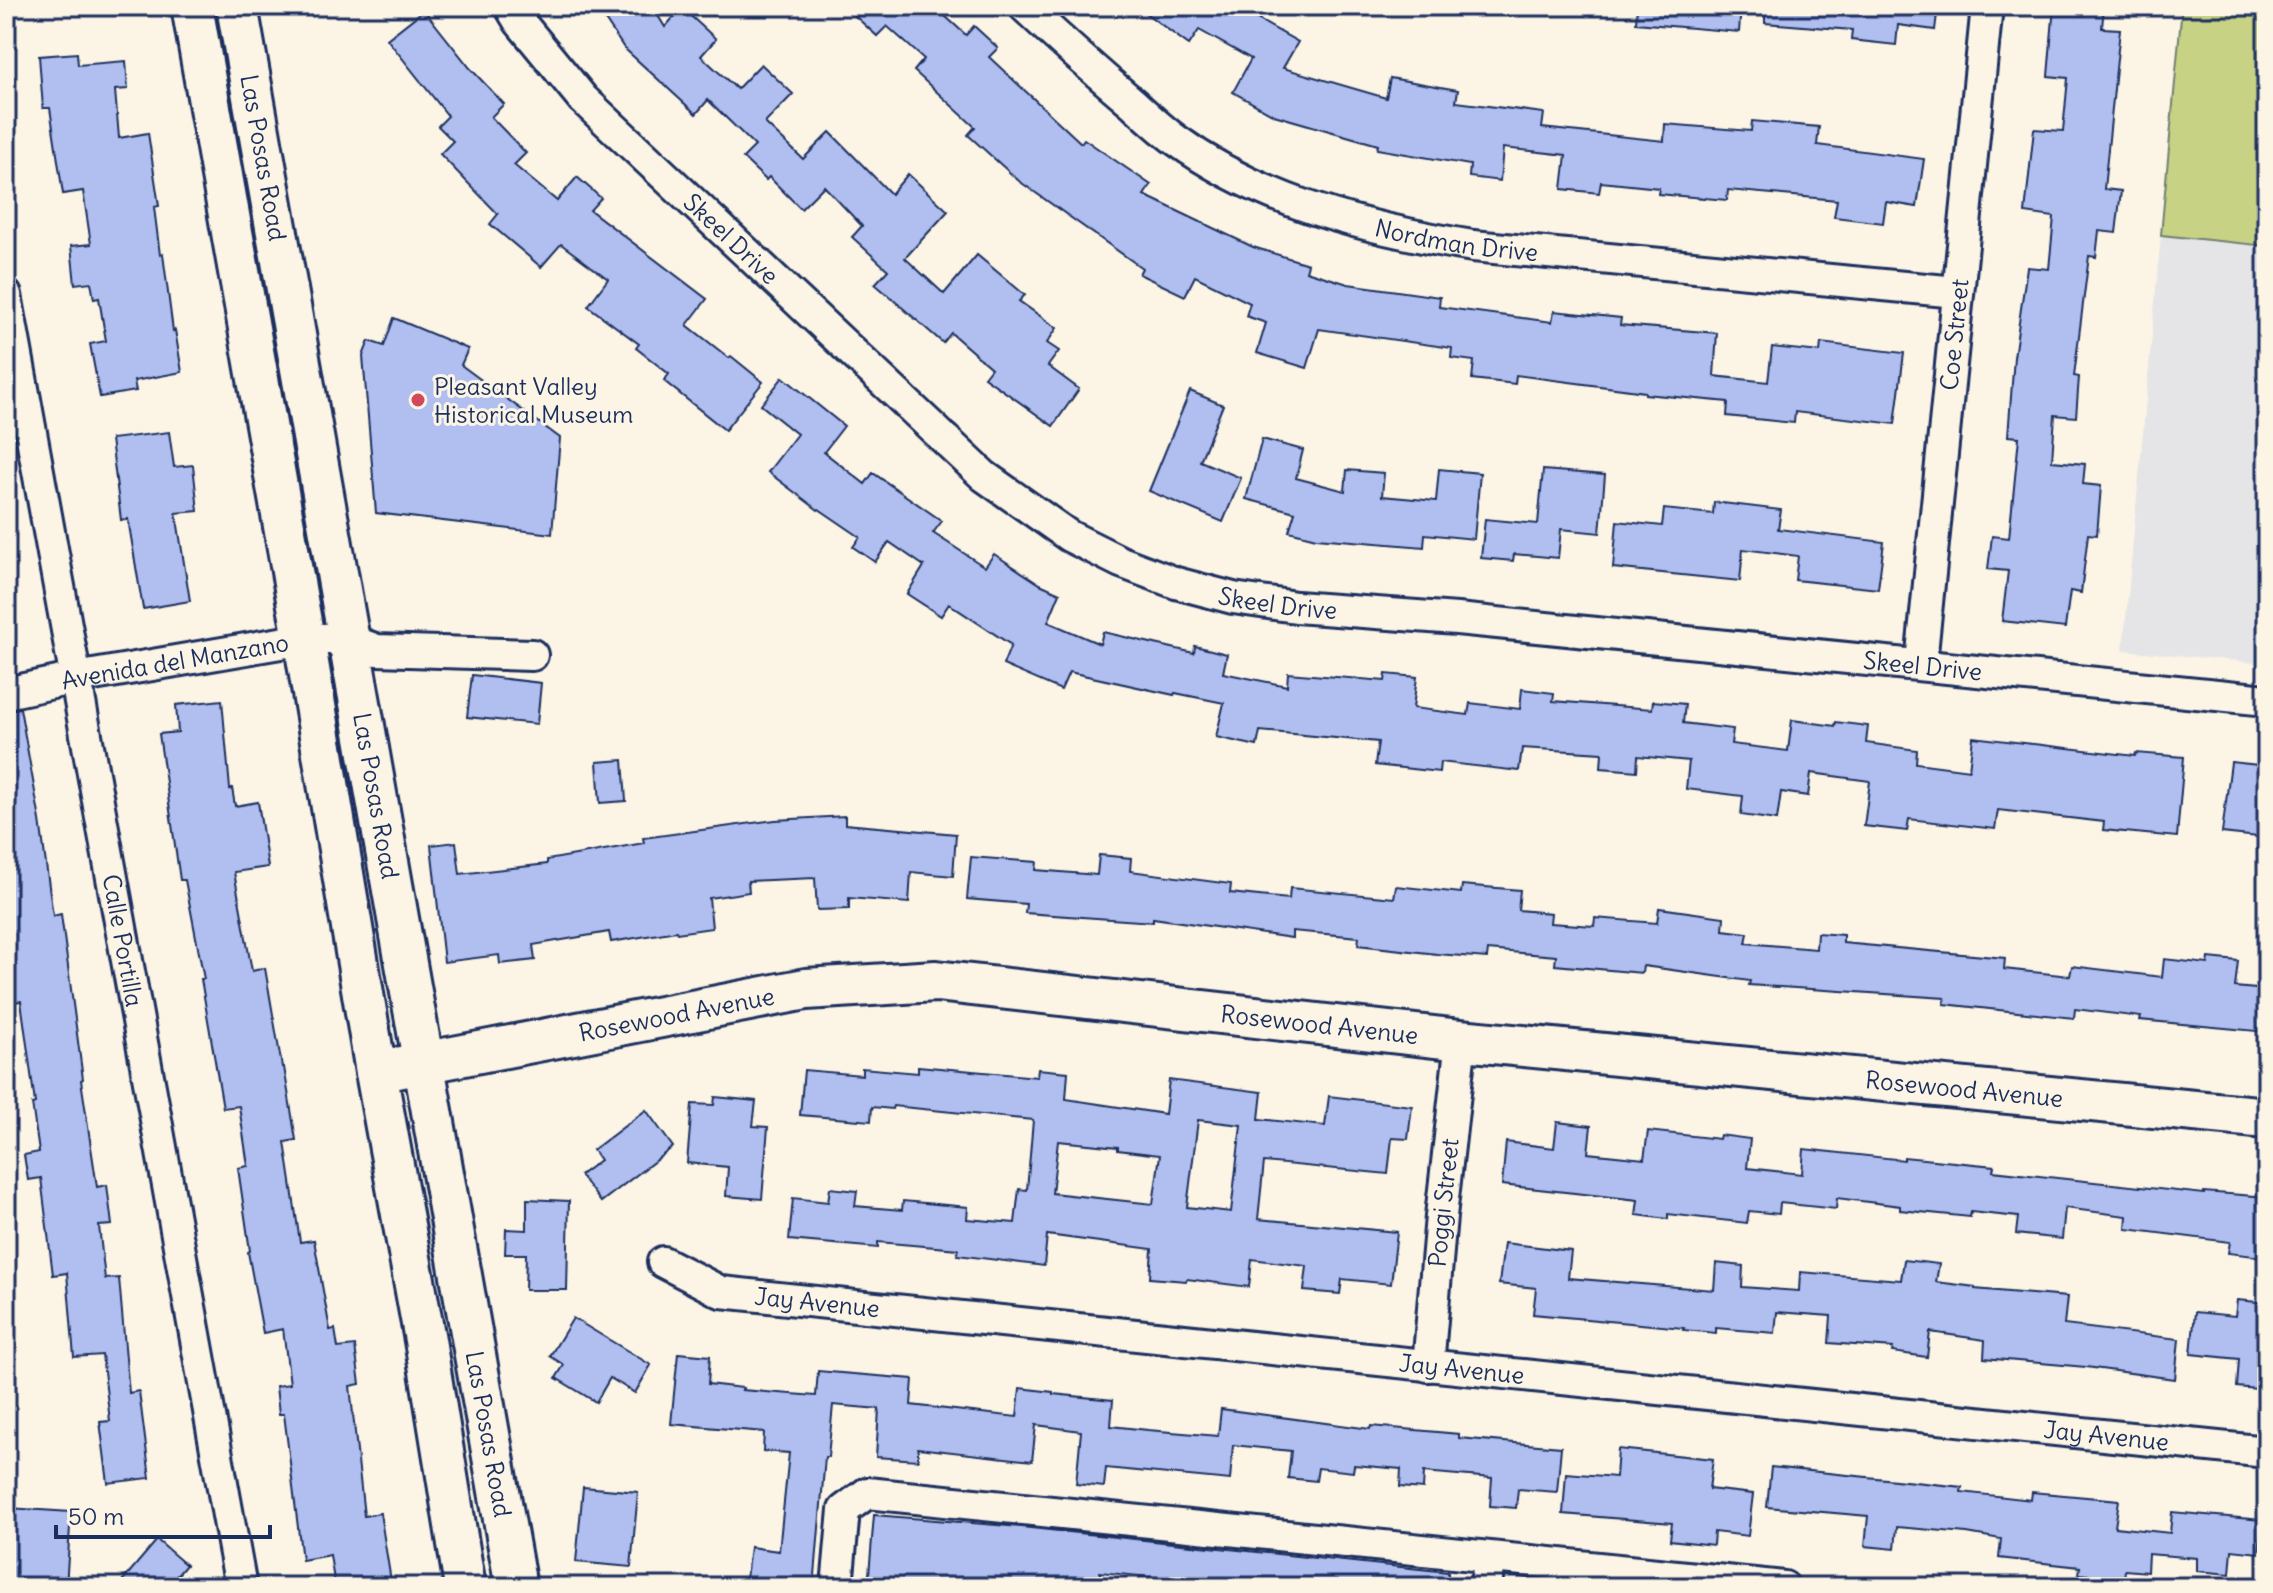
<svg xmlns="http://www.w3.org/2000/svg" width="2273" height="1593" font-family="Delius,sans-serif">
<rect width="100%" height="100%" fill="#fcf5e5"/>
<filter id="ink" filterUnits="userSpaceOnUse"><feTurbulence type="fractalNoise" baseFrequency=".0125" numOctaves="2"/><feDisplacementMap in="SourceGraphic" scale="16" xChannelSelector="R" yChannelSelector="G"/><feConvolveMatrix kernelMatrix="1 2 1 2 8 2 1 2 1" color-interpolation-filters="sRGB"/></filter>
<g filter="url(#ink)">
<!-- built -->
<polygon fill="#e5e5e8" points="2161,235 2267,246 2267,664 2123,650"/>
<!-- green -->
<polygon fill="#c7d285" stroke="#718072" stroke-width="2" points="2182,6 2267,6 2267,246 2161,235"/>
<!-- building -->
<g fill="#b0bfef" stroke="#1b2f5e" stroke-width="2" fill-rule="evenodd">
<polygon points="623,6 652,6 665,27 682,8 716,39 701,56 737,89 761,64 793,94 765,123 803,159 830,132 891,194 908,174 948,211 905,258 944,294 977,255 1025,295 1019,301 1057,328 1047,343 1059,351 1048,366 1079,389 1053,426 984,377 991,368 951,333 943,343 875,284 888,270 852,237 862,226 824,186 801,209 769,177 766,180 743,158 755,146 708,100 696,114 624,48 604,18"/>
<polygon points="844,6 934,6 966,35 974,26 998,48 989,57 1081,143 1084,139 1151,185 1144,195 1253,247 1308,264 1306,271 1348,284 1440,297 1439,307 1552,322 1554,311 1621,318 1620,325 1717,333 1714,376 1768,382 1772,347 1820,352 1821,343 1904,353 1895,424 1795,412 1794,423 1727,416 1728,402 1645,394 1645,392 1516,375 1515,384 1472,379 1474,361 1451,358 1452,348 1319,329 1307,368 1257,353 1266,323 1246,316 1250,303 1195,276 1185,296 1139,274 1142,268 1019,181 968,135 975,127 914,71 924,59 887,26 877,36"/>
<polygon points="1136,6 1234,6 1298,42 1283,68 1386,98 1390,78 1458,90 1456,102 1544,113 1542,128 1664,141 1665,124 1751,131 1752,121 1819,127 1817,145 1924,159 1917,207 1886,202 1883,223 1834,217 1837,200 1728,190 1727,200 1658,194 1659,188 1601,182 1599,193 1562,189 1566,155 1503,148 1500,181 1469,177 1470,165 1377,149 1378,145 1274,115 1233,92 1251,59 1199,30 1189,45"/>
<polygon points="1637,6 1741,6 1739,32 1636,23"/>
<polygon points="1765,6 1938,6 1935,30 1898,25 1896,45 1851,40 1852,30 1765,23"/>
<polygon points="2054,6 2104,6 2102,28 2120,29 2104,189 2121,191 2116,233 2099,231 2096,257 2089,256 2074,376 2079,377 2076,417 2055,415 2052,461 2085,464 2083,484 2101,486 2097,535 2088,534 2081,593 2070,591 2065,628 2002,621 2008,571 1988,569 1992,536 2009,538 2019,437 2008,436 2014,357 2027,267 2049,269 2054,217 2025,213 2034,129 2063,131 2068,78 2048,76"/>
<polygon points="424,10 470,68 504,104 491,117 526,153 514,165 557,201 577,177 601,198 590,210 707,299 687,325 729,358 731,356 763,382 725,430 664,381 669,374 636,348 639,344 588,306 608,279 561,244 541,267 490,224 498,214 440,154 453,141 438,126 448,116 387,39"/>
<polygon points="77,53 78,65 126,61 128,89 115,90 119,138 148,133 159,206 154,207 160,255 163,254 173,331 175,330 182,372 134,381 136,391 100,397 90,344 106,341 99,298 94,299 91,282 75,284 71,246 91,244 83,191 63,194 50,108 43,108 39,56"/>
<polygon points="394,318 468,349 461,365 560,438 552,534 376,513 363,356 369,341 384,346"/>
<polygon points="783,377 844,426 824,452 865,484 873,473 942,521 933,533 985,567 994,554 1040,584 1060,593 1048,622 1100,644 1103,632 1194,653 1195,646 1227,654 1223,673 1287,686 1288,673 1385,681 1386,674 1417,677 1413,708 1468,715 1470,703 1520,709 1522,689 1554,693 1553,701 1652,709 1653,701 1685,704 1683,723 1733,729 1731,744 1788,751 1792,720 1835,726 1836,722 1868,726 1866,743 1917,750 1916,763 1969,770 1973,737 2135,756 2136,753 2184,757 2177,837 2103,830 2104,822 1998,810 1995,829 1909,819 1907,831 1864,826 1870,781 1811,773 1808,796 1781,792 1777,820 1741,815 1743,796 1686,789 1689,761 1638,756 1637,771 1601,768 1602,753 1522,748 1519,771 1440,762 1439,772 1375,765 1378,742 1260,731 1257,746 1216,737 1224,703 1175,693 1174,695 1069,672 1061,690 1003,665 1011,645 949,604 941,616 907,594 924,566 889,542 875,562 853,547 860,537 819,509 818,510 768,472 797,434 761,405"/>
<polygon points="1190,391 1223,405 1200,461 1241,478 1223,522 1149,491"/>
<polygon points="169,432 174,467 193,465 198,511 176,513 190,601 143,609 128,519 121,520 111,439"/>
<polygon points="1262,439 1303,450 1296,478 1345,491 1347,470 1384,473 1382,496 1436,501 1439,469 1480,473 1474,539 1425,534 1424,547 1316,538 1289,531 1295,512 1246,499"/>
<polygon points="1543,470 1605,475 1600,533 1561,529 1558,558 1514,554 1513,561 1481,558 1485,519 1538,524"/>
<polygon points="1714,502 1781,510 1778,529 1884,542 1878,589 1795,580 1798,556 1743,549 1740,581 1613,568 1617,521 1662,526 1664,509 1713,514"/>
<polygon points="472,675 541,683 537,724 467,717"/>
<polygon points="222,700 230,789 232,788 235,806 258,802 268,867 234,872 252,971 265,968 282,1067 284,1067 296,1140 285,1142 300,1242 314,1240 330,1330 335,1329 338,1348 355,1346 360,1384 350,1386 364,1516 380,1513 392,1587 335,1587 330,1555 302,1560 284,1414 279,1414 276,1386 290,1384 283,1329 263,1333 248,1252 250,1251 238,1168 248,1166 239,1106 223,1108 201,979 204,979 185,880 180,880 159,734 178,732 176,705"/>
<polygon points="20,708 40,820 53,916 61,914 83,1079 81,1080 97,1187 107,1185 112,1225 99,1226 105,1279 119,1278 129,1393 139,1391 150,1478 108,1483 100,1422 110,1421 102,1355 74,1357 67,1273 53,1275 41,1178 28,1180 24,1155 39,1152 32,1104 35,1103 21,1001 6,1003 6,711"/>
<polygon points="623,760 626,801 600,803 597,762"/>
<polygon points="2231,762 2267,766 2267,838 2222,833"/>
<polygon points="845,816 845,824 956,834 953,876 911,872 909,903 849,898 849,909 817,910 815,878 748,881 749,892 709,898 712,928 677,933 676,931 611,942 609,932 533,945 535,960 500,964 499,955 444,962 431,845 456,842 460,874 547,864 547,860 644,843 643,838 775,820"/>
<polygon points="1099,855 1131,858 1130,871 1231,884 1230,893 1289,899 1290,888 1394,898 1396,886 1461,893 1462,885 1520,890 1518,910 1551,913 1550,923 1594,926 1595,918 1657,923 1659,908 1724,917 1723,930 1748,933 1746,943 1816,949 1817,933 1843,935 1843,943 2005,958 2004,969 2070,976 2072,966 2162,977 2164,959 2208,964 2209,958 2238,961 2235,987 2267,990 2267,1032 2140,1020 2141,1017 2075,1009 2074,1018 1944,1004 1945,998 1749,985 1750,981 1643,966 1642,973 1555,965 1556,956 1488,950 1487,958 1437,954 1358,945 1359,937 1292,931 1292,938 1153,918 1153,922 1025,913 1026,904 967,899 971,857 1037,862 1036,870 1097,875"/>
<path d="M 918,1066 L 1037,1077 L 1038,1069 L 1068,1072 L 1066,1099 L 1165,1114 L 1169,1080 L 1262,1092 L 1259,1119 L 1325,1126 L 1329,1096 L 1412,1106 L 1408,1139 L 1392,1138 L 1388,1174 L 1264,1162 L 1258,1219 L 1397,1232 L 1391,1284 L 1342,1279 L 1340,1294 L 1304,1291 L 1307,1266 L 1252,1259 L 1249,1287 L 1187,1279 L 1186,1281 L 1150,1278 L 1152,1249 L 1047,1235 L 1044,1266 L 957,1255 L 958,1249 L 878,1242 L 878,1248 L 789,1240 L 793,1198 L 828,1202 L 830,1188 L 857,1191 L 855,1206 L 902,1210 L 903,1201 L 968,1207 L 967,1219 L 1015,1223 L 1019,1189 L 1027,1190 L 1033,1120 L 893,1106 L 892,1109 L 872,1107 L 871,1121 L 800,1115 L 804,1070 L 862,1075 L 862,1068 L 918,1073 ZM 1198,1120 L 1241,1125 L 1231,1212 L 1187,1207 ZM 1058,1141 L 1118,1147 L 1118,1150 L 1160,1155 L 1153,1204 L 1052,1193 Z"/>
<polygon points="715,1097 756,1101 753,1126 768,1127 762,1199 726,1196 728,1167 687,1163 692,1104 714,1105"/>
<polygon points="646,1110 673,1147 601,1202 580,1175 600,1160 593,1150"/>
<polygon points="1557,1122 1591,1126 1588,1153 1644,1159 1648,1131 1719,1139 1720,1135 1750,1139 1747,1168 1802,1174 1804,1149 1904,1160 1904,1157 1994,1166 1993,1171 2204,1194 2204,1192 2267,1197 2267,1232 2263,1257 2228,1253 2230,1242 2126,1229 2127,1216 2065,1208 2062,1239 2016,1234 2018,1217 1971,1212 1970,1217 1900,1210 1900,1206 1837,1198 1836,1209 1780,1203 1779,1214 1749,1211 1747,1223 1668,1214 1668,1219 1636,1215 1638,1200 1502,1185 1506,1142 1554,1148"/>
<polygon points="527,1199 569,1201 567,1290 525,1290 526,1254 505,1254 506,1229 527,1230"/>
<polygon points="1504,1243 1571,1251 1568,1278 1714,1290 1716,1263 1743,1266 1742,1287 1799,1291 1800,1272 1901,1280 1904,1260 1939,1264 1936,1282 1975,1287 1975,1289 2067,1297 2064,1325 2179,1339 2175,1379 2086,1367 1984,1358 1985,1340 1930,1332 1927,1357 1892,1352 1893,1348 1829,1343 1831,1316 1777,1312 1775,1333 1716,1328 1716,1333 1683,1330 1684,1328 1533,1314 1536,1288 1499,1284"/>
<polygon points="2237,1300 2267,1303 2264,1334 2267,1334 2267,1390 2237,1387 2239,1359 2191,1354 2195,1312 2235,1316"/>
<polygon points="573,1318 651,1365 635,1393 610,1378 596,1402 556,1378 564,1365 550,1356"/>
<polygon points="678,1353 710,1356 708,1384 743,1388 742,1390 816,1396 818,1371 913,1379 911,1405 1017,1417 1020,1388 1053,1392 1053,1394 1113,1400 1111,1426 1148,1430 1218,1436 1221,1409 1370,1429 1371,1426 1459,1434 1459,1438 1561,1447 1557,1492 1518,1489 1516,1508 1490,1506 1492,1478 1424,1472 1423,1489 1400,1487 1401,1469 1354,1465 1353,1472 1318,1468 1316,1481 1288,1478 1291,1451 1233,1445 1230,1480 1106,1468 1104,1487 1076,1484 1081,1431 1036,1425 1032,1461 918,1448 918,1460 876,1457 879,1409 833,1405 828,1457 825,1457 814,1587 745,1587 750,1547 779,1551 789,1453 763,1451 764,1432 671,1424"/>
<polygon points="1618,1449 1713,1459 1709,1489 1753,1494 1748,1536 1714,1532 1713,1545 1670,1540 1672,1523 1563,1514 1566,1473 1616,1477"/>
<polygon points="1771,1467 1962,1487 1961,1492 2031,1500 2032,1492 2119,1500 2115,1527 2170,1533 2172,1512 2262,1520 2259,1553 2232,1550 2230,1574 2197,1571 2197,1558 2148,1554 2147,1572 2125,1570 2124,1579 2079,1574 2080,1567 1999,1558 2001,1539 1967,1533 1897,1527 1895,1549 1865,1546 1868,1516 1767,1507"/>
<polygon points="583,1487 638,1492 631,1567 576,1562"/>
<polygon points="8,1508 71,1512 66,1587 6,1585"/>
<polygon points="874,1515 1021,1527 1448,1572 1448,1587 1249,1587 1100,1572 1100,1587 868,1587"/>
<polygon points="157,1540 186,1565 167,1587 117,1587"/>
</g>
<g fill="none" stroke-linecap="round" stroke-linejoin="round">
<!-- minor casing -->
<g stroke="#1b2f5e" stroke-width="36">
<g id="minor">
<path id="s1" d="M 510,6 L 519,21 L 583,99 L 984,476 L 1069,536 L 1121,562 L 1176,583 L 1233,598 L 1296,607 L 1457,619 L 2267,700"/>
<path id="s2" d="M 1024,6 C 1060,40 1096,72 1134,104 C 1147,116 1161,129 1176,140 C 1263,203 1368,229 1473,246 L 1957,292"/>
<path id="s3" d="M 6,295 L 241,1587"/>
<path id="s4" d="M 1921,663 L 1987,6"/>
<path id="s5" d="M 6,693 L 76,678 L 304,639 L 347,639 L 377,650 L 532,655"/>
<path id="s6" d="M 663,1262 L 721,1292 L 2267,1452"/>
<path id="s7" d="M 1428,1366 L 1441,1216 L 1461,1040"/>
<polyline points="837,1587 844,1510 867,1493 1784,1587"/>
<polyline points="1486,1587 1489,1558"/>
</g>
</g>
<!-- major casing -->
<g stroke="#1b2f5e" stroke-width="46">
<g id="major">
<polyline points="192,6 304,639 376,1072 425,1340 465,1587"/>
<path id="s8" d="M 237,6 L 516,1587"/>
<path id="s9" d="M 376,1072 L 806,989 L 936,981 L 1461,1040 L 2267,1118"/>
</g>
</g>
<!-- minor -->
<use href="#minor" stroke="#fcf5e5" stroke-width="30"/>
<!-- major -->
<use href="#major" stroke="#fcf5e5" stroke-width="40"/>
</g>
</g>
<!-- markers -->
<circle fill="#d1495b" stroke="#fcf5e5" stroke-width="3" cx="418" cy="400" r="8"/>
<g text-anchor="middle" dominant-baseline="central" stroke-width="6" stroke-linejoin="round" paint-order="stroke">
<!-- street labels -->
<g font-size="24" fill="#1b2f5e" stroke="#fcf5e5">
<text stroke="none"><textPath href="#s8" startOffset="154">Las Posas Road</textPath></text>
<text stroke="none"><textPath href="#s1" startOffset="322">Skeel Drive</textPath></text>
<text stroke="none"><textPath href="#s2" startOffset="504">Nordman Drive</textPath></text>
<text stroke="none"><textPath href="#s4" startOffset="330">Coe Street</textPath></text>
<text stroke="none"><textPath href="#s1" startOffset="994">Skeel Drive</textPath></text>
<text stroke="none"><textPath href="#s5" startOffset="172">Avenida del Manzano</textPath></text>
<text stroke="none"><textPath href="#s1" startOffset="1642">Skeel Drive</textPath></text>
<text stroke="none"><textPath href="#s8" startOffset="802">Las Posas Road</textPath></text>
<text stroke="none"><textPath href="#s3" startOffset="656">Calle Portilla</textPath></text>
<text stroke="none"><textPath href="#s9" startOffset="306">Rosewood Avenue</textPath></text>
<text stroke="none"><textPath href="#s9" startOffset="954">Rosewood Avenue</textPath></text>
<text stroke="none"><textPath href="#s9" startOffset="1602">Rosewood Avenue</textPath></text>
<text stroke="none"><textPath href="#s7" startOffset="164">Poggi Street</textPath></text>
<text stroke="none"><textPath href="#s6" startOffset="162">Jay Avenue</textPath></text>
<text stroke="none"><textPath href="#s6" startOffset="810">Jay Avenue</textPath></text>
<text stroke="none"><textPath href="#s8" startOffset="1450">Las Posas Road</textPath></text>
<text stroke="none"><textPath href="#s6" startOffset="1458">Jay Avenue</textPath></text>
</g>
<!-- poi labels -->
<g font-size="24" fill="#1b2f5e" stroke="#fcf5e5" text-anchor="start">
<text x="434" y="386">Pleasant Valley<tspan x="434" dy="28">Historical Museum</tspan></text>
</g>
</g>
<!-- margin -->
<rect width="2273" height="1593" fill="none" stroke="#fcf5e5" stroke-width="32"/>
<rect x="16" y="16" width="2241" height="1561" fill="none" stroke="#1b2f5e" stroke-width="3" filter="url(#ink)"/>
<!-- scale -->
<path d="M56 1525v12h214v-12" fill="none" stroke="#1b2f5e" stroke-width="4"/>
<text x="68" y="1525" font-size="24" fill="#1b2f5e" stroke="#fcf5e5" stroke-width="6" paint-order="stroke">50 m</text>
</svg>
